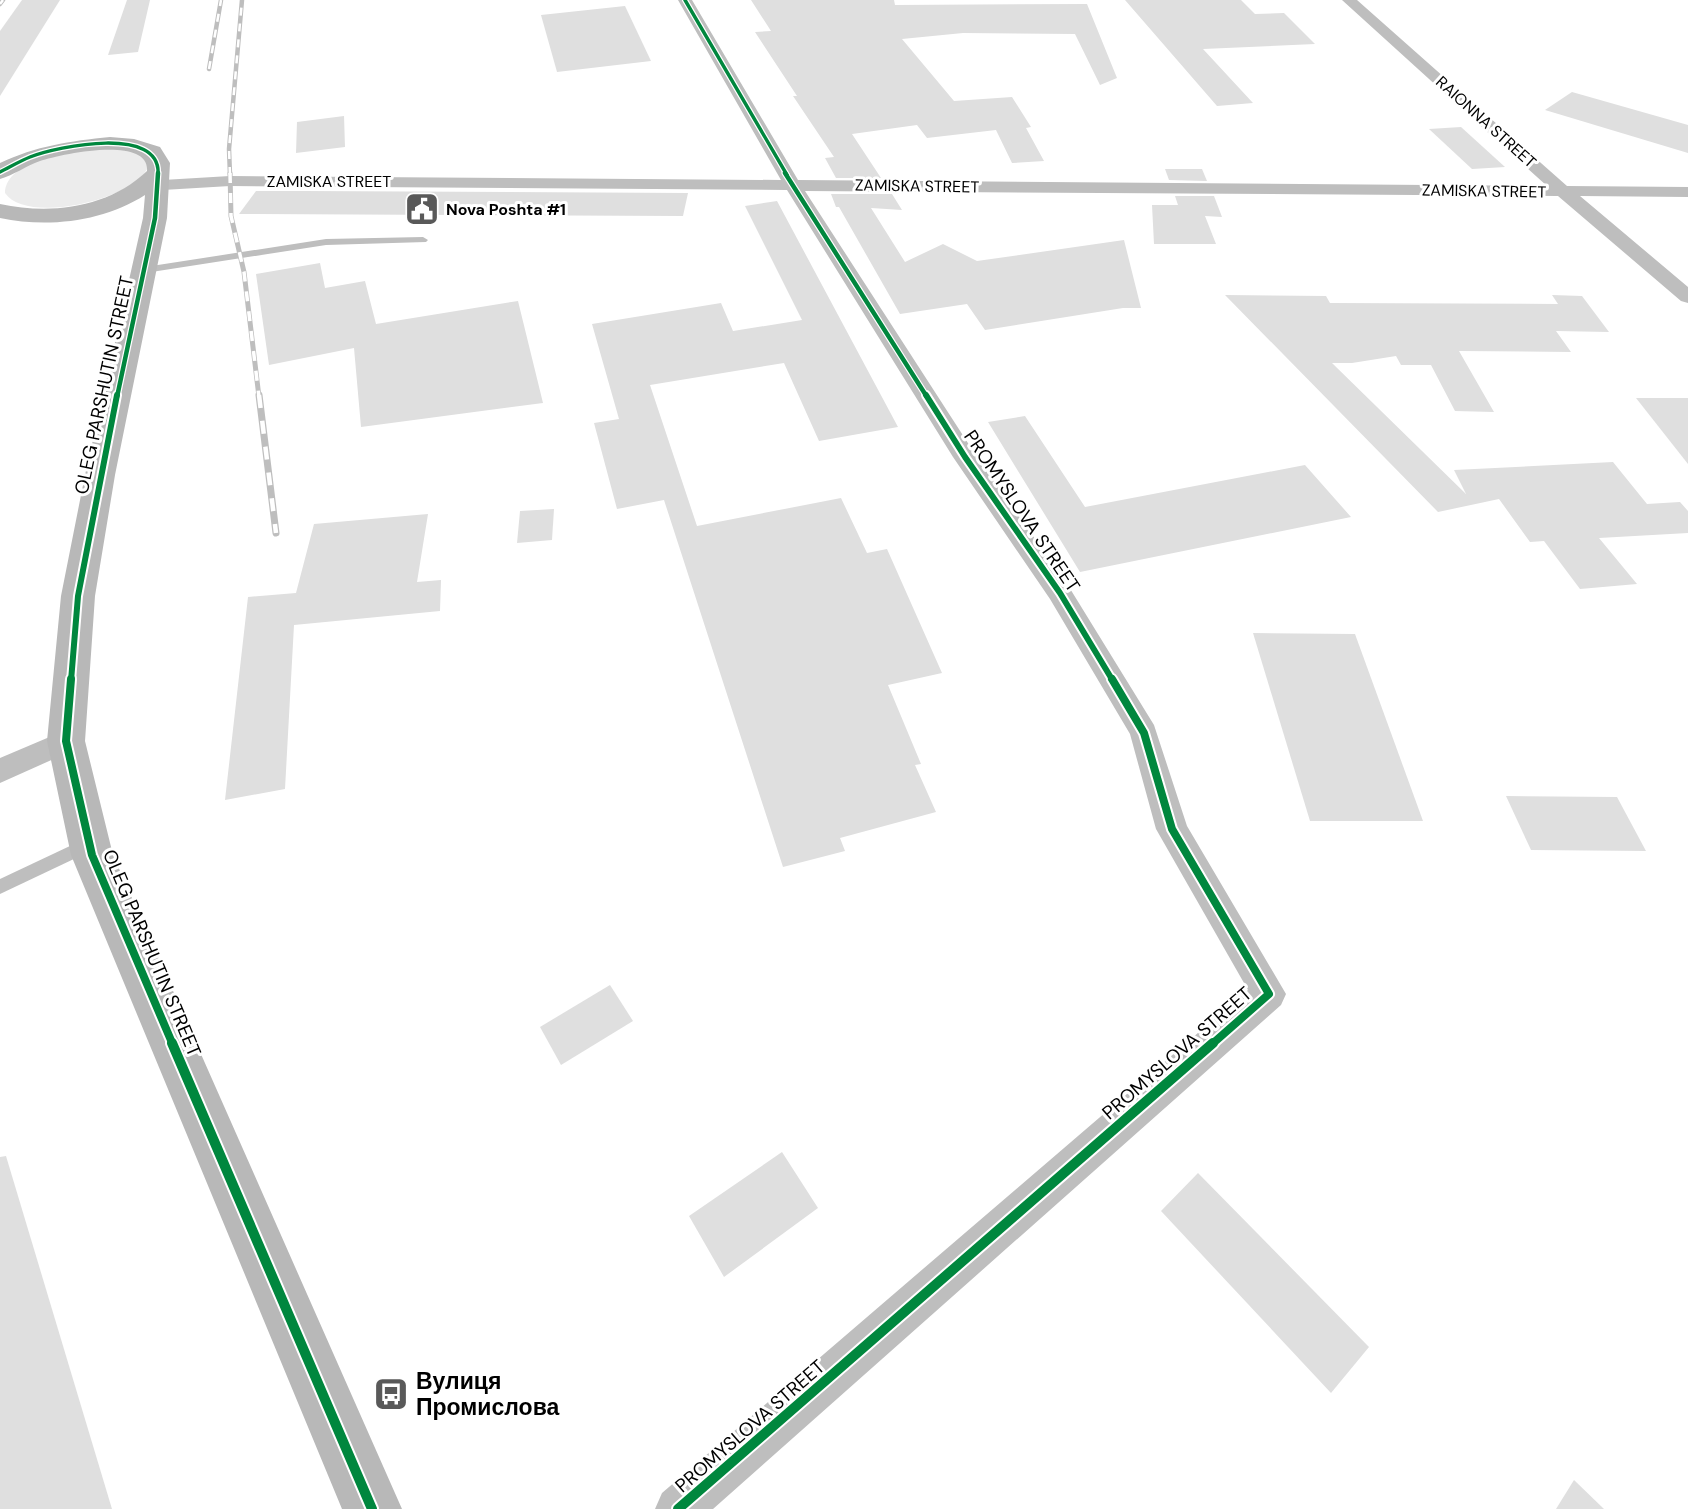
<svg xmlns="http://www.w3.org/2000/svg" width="1688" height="1509" font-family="'DM Sans',sans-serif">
<rect width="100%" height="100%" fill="#fff"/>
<!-- green -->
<path fill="#ececec" d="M 98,147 L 138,152 L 149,165 C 137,200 26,225 5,193 C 6,159 73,152 98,147 Z"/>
<!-- building -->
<g fill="#dfdfdf">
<polygon points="22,0 60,0 0,96 0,31"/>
<polygon points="127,0 150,0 138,52 108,55"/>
<polygon points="751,0 894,0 895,5 1087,4 1117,78 1100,85 1075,34 963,33 902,39 954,101 1012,97 1031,127 1026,128 1044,161 1012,163 996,130 927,138 917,125 852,134 881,178 836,178 825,158 834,157 793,96 797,96 755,32 771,31"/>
<polygon points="1125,0 1241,0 1255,14 1284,13 1315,44 1203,49 1253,103 1217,106"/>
<polygon points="625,6 651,61 557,72 541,15"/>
<polygon points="1572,92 1688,125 1688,153 1545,110"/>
<polygon points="344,116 345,147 296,153 297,122"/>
<polygon points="1461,127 1505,167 1472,169 1429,129"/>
<polygon points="1165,169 1202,169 1207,181 1169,180"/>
<polygon points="256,191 305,191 688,193 683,216 239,214"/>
<polygon points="831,194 892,194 902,210 871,208 905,262 943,244 977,261 1124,240 1141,308 1123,308 985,330 967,304 900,314 839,207 836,207"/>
<polygon points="1175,196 1214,196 1222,217 1205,216 1216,244 1154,244 1152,205 1178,205"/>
<polygon points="777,201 898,427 819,441 784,363 650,385 697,526 841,498 867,553 887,549 942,673 888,685 921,764 915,765 936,812 840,838 845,851 783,867 664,500 617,509 594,423 619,419 592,324 721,303 733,331 802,320 745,206"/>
<polygon points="320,263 325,288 365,281 376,324 518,301 543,403 361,427 354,348 269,365 256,274"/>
<polygon points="1225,295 1326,296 1330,303 1558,304 1552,295 1582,296 1609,332 1556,331 1571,352 1459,351 1494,412 1455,411 1431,365 1401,365 1396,356 1352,363 1332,363 1466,494 1454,470 1613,462 1647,504 1680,502 1688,511 1688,533 1599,538 1637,584 1580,589 1544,541 1530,542 1499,499 1438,512"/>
<polygon points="1636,398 1688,398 1688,464"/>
<polygon points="1025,416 1085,507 1305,465 1351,517 1080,572 988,422"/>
<polygon points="554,509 552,540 517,543 520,511"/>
<polygon points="428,514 417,582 441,580 440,611 294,625 285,789 225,800 248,597 296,593 314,524"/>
<polygon points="1253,633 1355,634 1423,821 1310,821"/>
<polygon points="1506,796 1617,797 1646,851 1531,850"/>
<polygon points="610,985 633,1021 561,1065 540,1027"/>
<polygon points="782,1152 818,1208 724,1277 689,1216"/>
<polygon points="6,1156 112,1509 0,1509 0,1157"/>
<polygon points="1198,1173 1369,1347 1331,1393 1161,1211"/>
<polygon points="1574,1480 1604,1509 1556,1509"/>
</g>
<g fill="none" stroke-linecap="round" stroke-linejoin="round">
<!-- lane -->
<g fill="#bebebe" fill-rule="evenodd">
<polygon points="423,237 428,240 426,242 326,245 145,273 140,270 145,267 326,239"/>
<polygon points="89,837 95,839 97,844 95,849 0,894 0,879"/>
</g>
<!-- street -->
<g fill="#bebebe" fill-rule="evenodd">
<polygon points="678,0 692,0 798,180 1547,186 1342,0 1357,0 1567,186 1688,187 1688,197 1580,196 1688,287 1688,303 1681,301 1558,196 805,191 975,454 1069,587 1154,725 1187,826 1286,994 1281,1005 713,1509 655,1509 662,1493 1248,990 1156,829 1130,734 1050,599 953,457 787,190 230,186 146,191 137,186 146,181 230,176 781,180"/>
<polygon points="66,730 76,733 81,741 76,749 0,783 0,758"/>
</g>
<!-- secondary -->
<path fill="#b8b8b8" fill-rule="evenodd" d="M 110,137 L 134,139 L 160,147 L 170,163 L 167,218 L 115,475 L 95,596 L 85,741 L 113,855 L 402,1509 L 342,1509 L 71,855 L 47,741 L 61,596 L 85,475 L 143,218 L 145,195 C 103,222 48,228 0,218 L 0,204 C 51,215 108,208 147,171 C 150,135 61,154 40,161 C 26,166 14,175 0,179 L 0,163 C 36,146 70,141 110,137 Z"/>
<!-- rail-far2 casing -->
<g stroke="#bebebe" stroke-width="4.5">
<g id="rail-far2">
<polyline points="0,4 3,0"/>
<polyline points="209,69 221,0"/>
<polyline points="230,175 229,149 242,0"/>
</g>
</g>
<!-- rail-far1 casing -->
<g stroke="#bebebe" stroke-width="5">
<polyline id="rail-far1" points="230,173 231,216 244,272 259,397"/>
</g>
<!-- rail casing -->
<g stroke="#bebebe" stroke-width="7">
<polyline id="rail" points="259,395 276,533"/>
</g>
<!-- rail-far2 -->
<use href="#rail-far2" stroke="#fff" stroke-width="2.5" stroke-dasharray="8" stroke-linecap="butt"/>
<!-- rail-far1 -->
<use href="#rail-far1" stroke="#fff" stroke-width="3.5" stroke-dasharray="10" stroke-linecap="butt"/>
<!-- rail -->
<use href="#rail" stroke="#fff" stroke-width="4.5" stroke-dasharray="13" stroke-linecap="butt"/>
<!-- cycleway-far4 casing -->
<g stroke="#fff" stroke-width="6">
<g id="cycleway-far4">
<polyline points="685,0 787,175"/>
<path d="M 0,172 C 10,167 20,161 30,157 C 58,146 162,125 158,175"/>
</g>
</g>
<!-- cycleway-far3 casing -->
<g stroke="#fff" stroke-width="7">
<g id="cycleway-far3">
<polyline points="785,173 927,397"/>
<polyline points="117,397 155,218 158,173"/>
</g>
</g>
<!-- cycleway-far2 casing -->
<g stroke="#fff" stroke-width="10">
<g id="cycleway-far2">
<polyline points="926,395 965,457 1060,593 1113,681"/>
<polyline points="71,681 78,596 117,395"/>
</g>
</g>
<!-- cycleway-far1 casing -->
<g stroke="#fff" stroke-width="12">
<g id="cycleway-far1">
<polyline points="71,679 66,741 92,855 173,1045"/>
<polyline points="1112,679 1144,733 1172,829 1269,994 1211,1045"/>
</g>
</g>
<!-- cycleway casing -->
<g stroke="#fff" stroke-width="14">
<g id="cycleway">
<polyline points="172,1043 372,1509"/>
<polyline points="678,1509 1213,1043"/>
</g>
</g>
<!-- cycleway-far4 -->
<use href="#cycleway-far4" stroke="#00873e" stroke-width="3.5"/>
<!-- cycleway-far3 -->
<use href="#cycleway-far3" stroke="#00873e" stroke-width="4.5"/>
<!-- cycleway-far2 -->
<use href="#cycleway-far2" stroke="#00873e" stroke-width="6"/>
<!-- cycleway-far1 -->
<use href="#cycleway-far1" stroke="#00873e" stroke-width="8"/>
<!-- cycleway -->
<use href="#cycleway" stroke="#00873e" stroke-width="10"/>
</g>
<!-- icons -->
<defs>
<g id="civic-square" transform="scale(1.75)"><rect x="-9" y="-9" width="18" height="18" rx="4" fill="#595959" stroke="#fff"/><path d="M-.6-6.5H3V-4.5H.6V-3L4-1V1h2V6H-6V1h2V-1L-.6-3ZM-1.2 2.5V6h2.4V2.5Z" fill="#fff"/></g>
<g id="bus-square" transform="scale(1.75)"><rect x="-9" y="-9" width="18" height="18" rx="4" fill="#595959" stroke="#fff"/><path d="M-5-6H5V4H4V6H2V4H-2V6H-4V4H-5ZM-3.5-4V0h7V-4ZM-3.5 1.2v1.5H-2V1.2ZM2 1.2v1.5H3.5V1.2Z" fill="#fff"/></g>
</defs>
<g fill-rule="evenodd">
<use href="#civic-square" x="422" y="209"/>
<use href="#bus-square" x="391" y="1394"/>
</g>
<g text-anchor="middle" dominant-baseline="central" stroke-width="6" stroke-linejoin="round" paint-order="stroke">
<!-- far-street labels -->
<g font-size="16" fill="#000" stroke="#fff">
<text transform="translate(1486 122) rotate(42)">RAIONNA STREET</text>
<text x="329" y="181">ZAMISKA STREET</text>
<text transform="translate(917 186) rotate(1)">ZAMISKA STREET</text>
<text transform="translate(1484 191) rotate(1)">ZAMISKA STREET</text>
</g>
<!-- far-poi labels -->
<g font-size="16" font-weight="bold" fill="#000" stroke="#fff" text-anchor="start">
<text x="446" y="209">Nova Poshta #1</text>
</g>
<!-- street labels -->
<g font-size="19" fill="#000" stroke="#fff">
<text transform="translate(104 385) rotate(-78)">OLEG PARSHUTIN STREET</text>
<text transform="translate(1022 511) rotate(56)">PROMYSLOVA STREET</text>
<text transform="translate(152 953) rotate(67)">OLEG PARSHUTIN STREET</text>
<text transform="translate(1177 1053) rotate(-41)">PROMYSLOVA STREET</text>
<text transform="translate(750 1426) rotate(-41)">PROMYSLOVA STREET</text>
</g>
<!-- near-poi labels -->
<g font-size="23" font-weight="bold" fill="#000" stroke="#fff" text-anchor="start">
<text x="416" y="1381">Вулиця<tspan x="416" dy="26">Промислова</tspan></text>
</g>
</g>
</svg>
